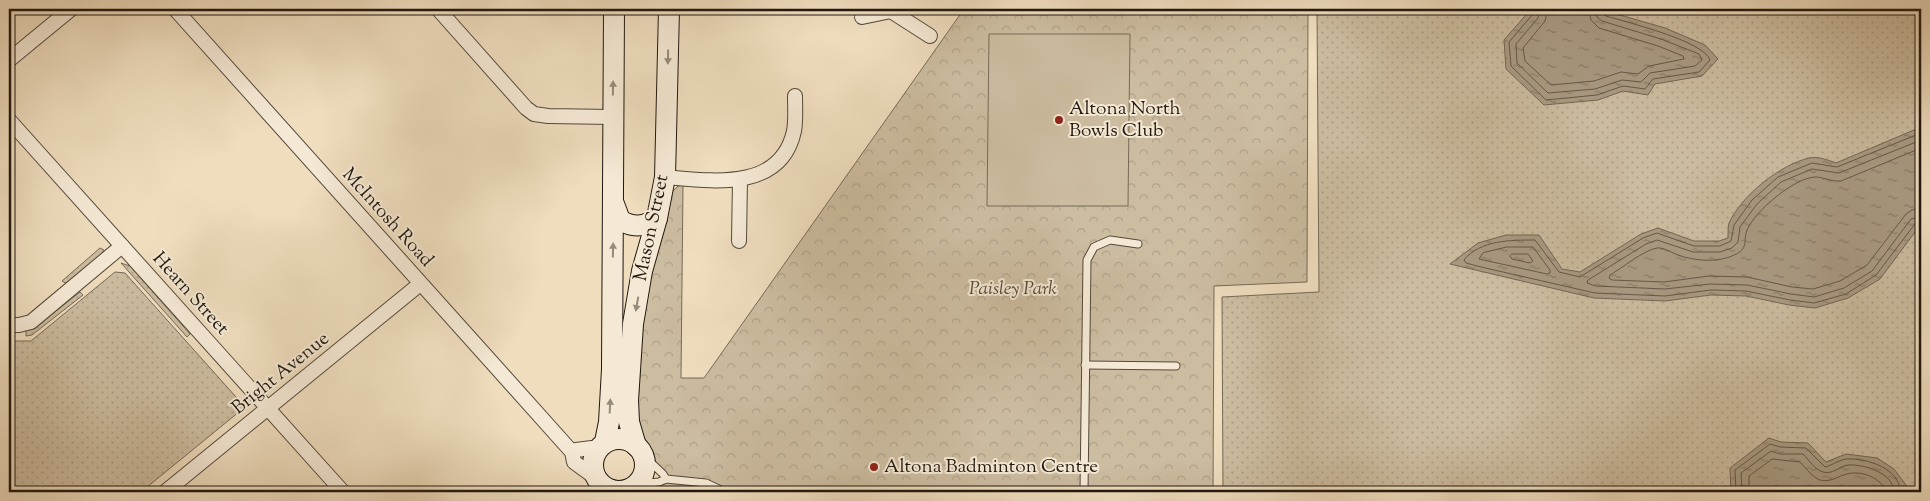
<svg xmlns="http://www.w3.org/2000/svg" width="1930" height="501" font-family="'Sorts Mill Goudy',serif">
<defs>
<pattern id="grass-dots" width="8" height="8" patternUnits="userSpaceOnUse" patternTransform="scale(1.25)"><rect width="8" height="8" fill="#ccbca0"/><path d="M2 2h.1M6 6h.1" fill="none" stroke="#afa189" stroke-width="1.8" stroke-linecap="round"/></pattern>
<pattern id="park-crowns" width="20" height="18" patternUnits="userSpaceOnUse" patternTransform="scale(1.25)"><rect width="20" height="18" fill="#ccbca0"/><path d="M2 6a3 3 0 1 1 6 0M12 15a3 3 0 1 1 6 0" fill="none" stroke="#afa189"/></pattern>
<pattern id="water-ripples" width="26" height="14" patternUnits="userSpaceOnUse" patternTransform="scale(1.25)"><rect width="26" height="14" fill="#a99a82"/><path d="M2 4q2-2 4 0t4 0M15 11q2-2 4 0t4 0" fill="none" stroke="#897d69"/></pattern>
</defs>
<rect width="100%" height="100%" fill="#efddbe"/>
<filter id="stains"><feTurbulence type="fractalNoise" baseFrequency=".004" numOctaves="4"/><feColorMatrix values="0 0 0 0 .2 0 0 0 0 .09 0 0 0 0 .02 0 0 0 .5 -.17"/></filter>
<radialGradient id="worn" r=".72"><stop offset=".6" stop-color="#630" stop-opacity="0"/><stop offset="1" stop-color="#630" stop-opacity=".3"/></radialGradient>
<!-- grass -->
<g fill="url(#grass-dots)" stroke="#766a58">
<polygon points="1317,9 1921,9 1921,492 1223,492 1222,297 1319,292"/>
<polygon points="100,248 104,250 101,256 67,284 62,281"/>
<polygon points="121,263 130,266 190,334 187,337"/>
<polygon points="115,272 125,273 245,407 141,492 9,492 9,341 31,341"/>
<polygon points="80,292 83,295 32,335 26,336 26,331 33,329"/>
</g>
<!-- park -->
<path fill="url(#park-crowns)" stroke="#766a58" d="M 964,9 L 1308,9 L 1307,282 L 1214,286 L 1213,492 L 638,492 C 644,485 650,486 659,487 L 661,468 L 648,454 L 640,442 L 638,404 L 644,306 L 671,193 L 678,186 L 683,185 L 681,378 L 704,378 Z"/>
<!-- garden -->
<polygon fill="#ccbca0" stroke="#766a58" points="989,34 1130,34 1128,206 987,206"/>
<!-- water -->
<g fill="url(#water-ripples)" stroke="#736654">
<polygon points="1531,9 1599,9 1665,28 1705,45 1718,59 1702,76 1655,84 1648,95 1623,91 1598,100 1544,105 1506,69 1504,40"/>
<path d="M 1921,127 L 1921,224 L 1880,279 L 1848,298 L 1815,308 L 1789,305 L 1746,296 L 1711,295 L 1665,301 L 1594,298 L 1450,264 L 1478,243 L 1506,235 L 1539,235 L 1562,269 L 1580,272 L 1641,234 L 1658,228 L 1694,241 L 1719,241 L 1728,238 C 1728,233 1728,227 1729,223 C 1742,195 1780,165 1809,158 C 1818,156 1828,160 1836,163 Z"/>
<polygon points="1769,438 1781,442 1808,443 1826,462 1846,454 1877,458 1894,469 1906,485 1905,492 1731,492 1730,468"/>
</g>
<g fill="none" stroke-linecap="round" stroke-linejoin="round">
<!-- shore -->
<g stroke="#655948" stroke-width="1">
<path d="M 1535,9 L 1533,14 L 1509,42 L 1511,66 L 1546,100 L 1597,95 L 1623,86 L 1645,89 L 1653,79 L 1699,72 L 1710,60 C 1704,41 1626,22 1606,16 L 1602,13 L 1602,9"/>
<polyline points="1541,9 1538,18 1516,44 1517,63 1548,93 1595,89 1622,80 1641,82 1650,73 1695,66 1702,60 1699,54 1661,39 1602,21 1597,17 1595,9"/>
<polyline points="1548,9 1545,21 1523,48 1525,61 1551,85 1594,81 1621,72 1638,74 1649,66 1684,59 1683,56 1658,46 1599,28 1591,20 1588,9"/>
<path d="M 1921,133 L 1837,167 L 1812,163 L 1778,177 L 1752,200 L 1734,225 L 1731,241 L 1720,246 L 1694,246 L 1657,233 L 1643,238 L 1580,277 L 1559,272 L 1535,240 C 1511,240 1480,240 1464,260 L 1466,263 L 1481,267 L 1595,293 L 1665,296 L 1711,290 L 1746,291 L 1790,300 L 1814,303 L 1846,294 L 1876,275 L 1915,224 L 1921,222"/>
<polyline points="1921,140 1839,173 1812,169 1781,182 1757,204 1740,227 1738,242 1732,248 1720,252 1693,252 1657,240 1646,244 1588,280 1587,283 1596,286 1665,289 1710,284 1747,285 1791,294 1814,297 1844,288 1872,271 1911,219 1921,216"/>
<path d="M 1921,148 L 1841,181 C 1831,182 1824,177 1815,177 C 1794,178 1755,211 1747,230 C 1743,241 1749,249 1734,255 C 1718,263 1695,261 1678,255 C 1672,253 1663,247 1657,248 C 1644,250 1622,268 1610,275 L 1609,278 L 1612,280 L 1664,282 L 1709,276 L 1747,277 L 1792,287 L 1813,289 L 1840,281 L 1867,265 L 1906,214 L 1912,210 L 1921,208"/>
<polygon points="1507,247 1533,247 1550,270 1550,273 1547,274 1479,259 1483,253"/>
<polygon points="1512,254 1528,254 1533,261 1530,263 1512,259 1510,256"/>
<path d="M 1736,492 L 1735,470 L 1770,444 L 1780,447 L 1806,448 L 1825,467 C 1833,465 1840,459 1848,459 C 1867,458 1901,469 1900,492"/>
<path d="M 1742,492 L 1741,473 L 1771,451 L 1780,454 L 1803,454 C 1809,460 1815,470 1823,472 C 1832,475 1840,466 1848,465 C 1864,464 1894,473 1894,492"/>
<path d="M 1749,492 L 1749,476 L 1772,459 L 1800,462 C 1806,468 1812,477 1820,480 C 1830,483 1838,476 1847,474 C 1862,470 1881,478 1887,492"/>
</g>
<!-- lane casing -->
<g stroke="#54493b" stroke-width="9">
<g id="lane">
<polyline points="1085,365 1176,366"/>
<polyline points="643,455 663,474 666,479"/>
<polyline points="637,484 659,482 666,479 706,483 725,492"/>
<polyline points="1084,492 1087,260 1094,247 1110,240 1138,244"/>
</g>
</g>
<!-- street casing -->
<g stroke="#54493b" stroke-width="16">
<g id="street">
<polyline points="175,9 572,452 574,462 596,478"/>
<polyline points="438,9 526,108 534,114 548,116 612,117"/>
<polyline points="862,17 891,11 930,36"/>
<polyline points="9,60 71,9"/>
<polyline points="9,120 343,492"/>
<path d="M 665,177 C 711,181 781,192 794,131 C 796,121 795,107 795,96"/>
<polyline points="739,241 740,180"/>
<polyline points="9,325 19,325 31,322 122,246"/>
<polyline points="572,452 576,450 600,447"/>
<polyline points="165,492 420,284"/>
</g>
</g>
<!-- secondary casing -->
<g stroke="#21180f" stroke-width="22">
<g id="secondary">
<path d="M 614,204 L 620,220 C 633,228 645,227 657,218"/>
<circle cx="619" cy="465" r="26"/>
<polyline points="605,442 609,422 612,369 614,9"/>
<polyline points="636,446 629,422 628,400 633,324 642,271 657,218 665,177 669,9"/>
</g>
</g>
<!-- lane -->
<use href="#lane" stroke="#f5e9d5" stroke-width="7"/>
<!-- street -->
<use href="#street" stroke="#f5e9d5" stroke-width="14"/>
<!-- secondary -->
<use href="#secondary" stroke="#f5e9d5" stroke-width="20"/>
</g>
<!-- one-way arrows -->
<defs><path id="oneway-solid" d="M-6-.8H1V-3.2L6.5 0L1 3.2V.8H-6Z" transform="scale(1.25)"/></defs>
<g fill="#968b7c">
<use href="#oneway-solid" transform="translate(668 57) rotate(91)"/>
<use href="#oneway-solid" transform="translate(613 88) rotate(-89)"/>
<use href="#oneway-solid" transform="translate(613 250) rotate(-89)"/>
<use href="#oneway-solid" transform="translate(637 304) rotate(100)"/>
<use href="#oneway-solid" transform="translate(610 406) rotate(-87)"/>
</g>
<!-- markers -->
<g fill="#8f2418" stroke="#f5e9d5" stroke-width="2">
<circle cx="1059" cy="120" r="5"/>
<circle cx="874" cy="467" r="5"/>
</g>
<g text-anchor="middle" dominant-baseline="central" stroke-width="4" stroke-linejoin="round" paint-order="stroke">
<!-- poi labels -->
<g font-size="19" fill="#21180f" stroke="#f5e9d5" text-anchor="start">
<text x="1069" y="109">Altona North<tspan x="1069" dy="22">Bowls Club</tspan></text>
<text x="884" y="467">Altona Badminton Centre</text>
</g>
<!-- street labels -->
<g font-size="19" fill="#21180f" stroke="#f5e9d5">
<text transform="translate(387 218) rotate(48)">McIntosh Road</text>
<text transform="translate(652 228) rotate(-78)">Mason Street</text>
<text transform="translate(190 294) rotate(48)">Hearn Street</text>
<text transform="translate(281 374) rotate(-39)">Bright Avenue</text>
</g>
<!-- park labels -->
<g font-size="19" font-style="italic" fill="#54493a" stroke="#f5e9d5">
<text x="1013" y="289">Paisley Park</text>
</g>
</g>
<!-- margin -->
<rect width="1930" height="501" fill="none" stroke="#efddbe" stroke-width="30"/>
<rect x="10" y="10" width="1910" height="481" fill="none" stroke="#21180f" stroke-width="2.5"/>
<rect x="15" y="15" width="1900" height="471" fill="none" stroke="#21180f"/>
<rect width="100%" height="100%" filter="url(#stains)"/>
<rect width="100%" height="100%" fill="url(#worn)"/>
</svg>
